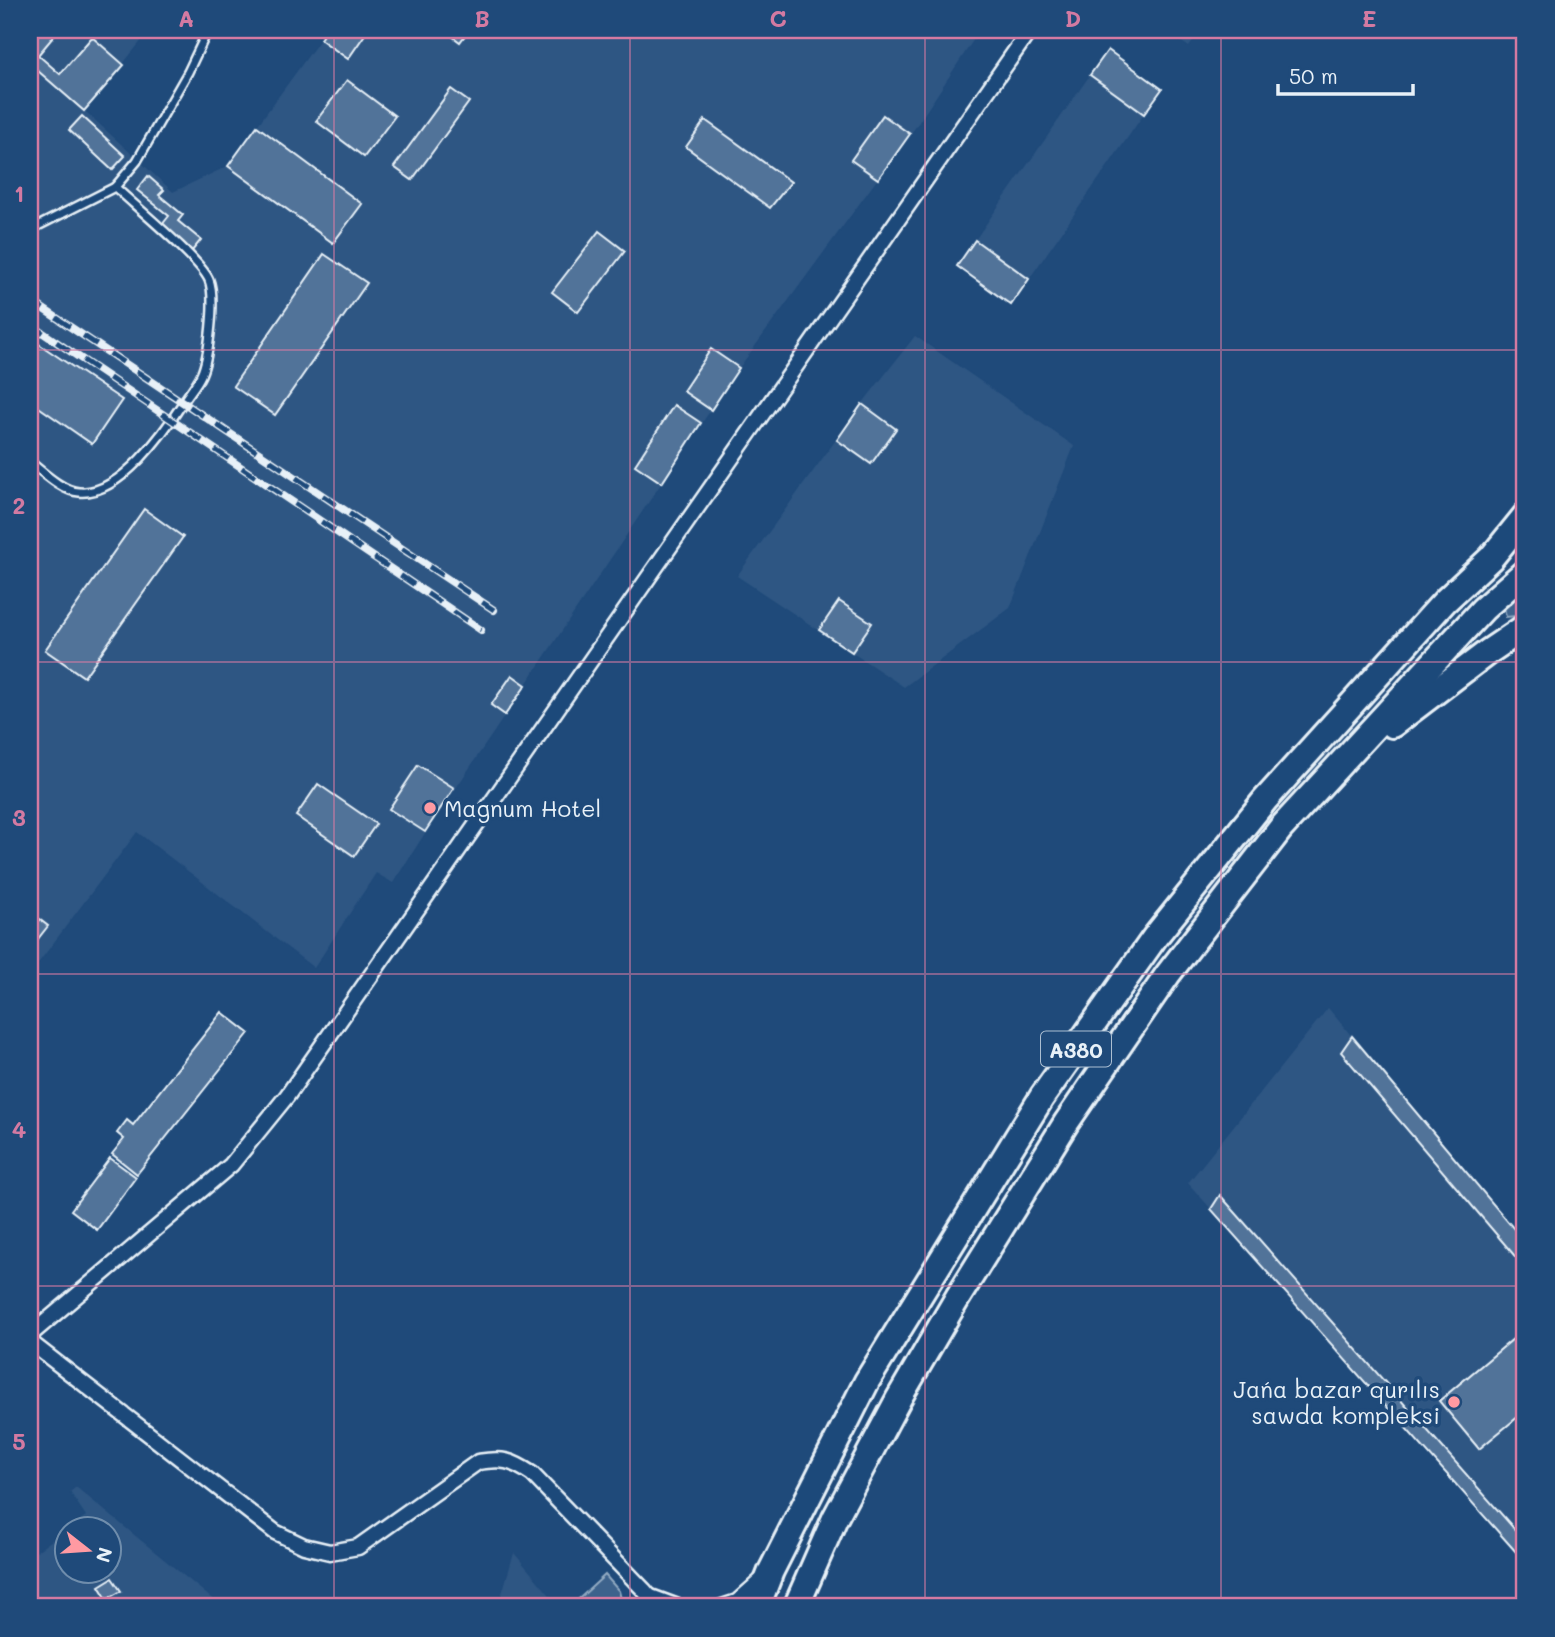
<svg xmlns="http://www.w3.org/2000/svg" width="1555" height="1637" font-family="Mali,sans-serif">
<rect width="100%" height="100%" fill="#1f4a7a"/>
<filter id="ink" filterUnits="userSpaceOnUse"><feTurbulence type="fractalNoise" baseFrequency=".0143" numOctaves="2"/><feDisplacementMap in="SourceGraphic" scale="14" xChannelSelector="R" yChannelSelector="G"/><feConvolveMatrix kernelMatrix="1 2 1 2 8 2 1 2 1" color-interpolation-filters="sRGB"/></filter>
<g filter="url(#ink)">
<!-- built -->
<g fill="#2e5683">
<polygon points="30,30 150,30 85,111 173,192 228,166 333,243 362,204 257,126 327,30 980,30 917,125 739,368 456,788 454,788 393,883 376,873 314,968 137,832 30,974"/>
<polygon points="1165,30 1192,30 1198,34 1189,47"/>
<polygon points="1090,75 1144,114 1029,279 975,240"/>
<polygon points="915,336 1074,446 1010,608 904,687 737,576 862,404"/>
<polygon points="1328,1008 1525,1242 1525,1562 1188,1183"/>
<polygon points="76,1487 222,1607 30,1607 30,1556 66,1530 66,1570 108,1570 108,1528 68,1528 86,1516 70,1492"/>
<polygon points="514,1553 560,1607 498,1607"/>
</g>
<!-- green -->
<g fill="#3c628c" stroke="#92aac2" stroke-width="2">
<polygon points="1525,589 1525,611 1516,616 1506,617 1504,607"/>
<polygon points="605,1575 619,1591 623,1607 570,1607"/>
</g>
<!-- building -->
<g fill="#517399" stroke="#e8f1f8" stroke-width="2">
<polygon points="30,30 59,30 38,55 60,74 92,37 124,65 84,111 30,64"/>
<polygon points="327,30 368,30 348,59 320,39"/>
<polygon points="444,30 469,30 460,42"/>
<polygon points="1108,50 1162,89 1144,114 1090,75"/>
<polygon points="347,80 395,116 364,157 316,121"/>
<polygon points="451,89 469,102 412,180 394,167"/>
<polygon points="883,115 910,134 878,179 851,160"/>
<polygon points="82,116 125,156 112,170 69,130"/>
<polygon points="705,120 791,182 770,208 686,147"/>
<polygon points="257,126 362,204 333,243 228,166"/>
<polygon points="148,176 164,190 159,195 183,215 178,221 201,240 192,251 161,226 169,216 137,190"/>
<polygon points="599,231 625,251 578,312 552,292"/>
<polygon points="975,240 1029,279 1011,305 957,266"/>
<polygon points="324,254 367,283 275,415 233,386"/>
<polygon points="30,338 122,400 92,444 30,401"/>
<polygon points="711,349 739,368 711,410 683,391"/>
<polygon points="862,404 896,429 871,464 837,440"/>
<polygon points="674,405 701,423 662,483 635,465"/>
<polygon points="144,509 183,537 84,677 45,650"/>
<polygon points="839,601 872,623 852,652 819,630"/>
<polygon points="512,675 526,685 505,715 491,705"/>
<polygon points="418,765 454,788 425,832 389,809"/>
<polygon points="318,784 376,824 354,856 296,816"/>
<polygon points="30,912 48,926 30,949"/>
<polygon points="222,1012 249,1033 137,1174 112,1154 124,1139 117,1133 127,1120 133,1125"/>
<polygon points="1352,1036 1525,1242 1525,1268 1341,1052"/>
<polygon points="110,1158 136,1177 97,1230 71,1210"/>
<polygon points="1220,1195 1525,1541 1525,1562 1211,1209"/>
<polygon points="1525,1329 1525,1411 1479,1449 1439,1401"/>
<polygon points="112,1578 121,1591 107,1599 99,1586"/>
</g>
<g fill="none" stroke-linecap="round" stroke-linejoin="round">
<!-- service casing -->
<g stroke="#e8f1f8" stroke-width="12">
<g id="service">
<polyline points="30,230 115,187 137,161 188,72 208,30"/>
<path d="M 30,462 C 43,472 62,491 79,492 C 120,496 165,431 184,401 C 189,393 197,384 201,375 C 209,358 216,297 209,280 C 201,260 134,205 115,187"/>
</g>
</g>
<!-- minor casing -->
<g stroke="#e8f1f8" stroke-width="19">
<g id="minor">
<polyline points="30,1335 231,1165 287,1096 1030,30"/>
<path d="M 30,1342 L 275,1532 L 304,1546 L 330,1552 L 358,1547 L 478,1462 C 503,1458 511,1460 532,1474 L 644,1590 L 658,1607"/>
<polyline points="651,1597 678,1607"/>
<polyline points="722,1607 737,1602 765,1577"/>
</g>
</g>
<!-- trunk casing -->
<g stroke="#e8f1f8" stroke-width="30">
<g id="trunk">
<polyline points="1392,725 1488,652 1525,627"/>
<polyline points="757,1607 771,1571 867,1381 1042,1097 1155,937 1265,800 1445,601 1491,558 1525,516"/>
<polyline points="796,1607 835,1518 899,1398 958,1297 1066,1123 1168,974 1281,828 1483,609 1525,572"/>
</g>
</g>
<!-- service -->
<use href="#service" stroke="#1f4a7a" stroke-width="7"/>
<!-- minor -->
<use href="#minor" stroke="#1f4a7a" stroke-width="14"/>
<!-- trunk -->
<use href="#trunk" stroke="#1f4a7a" stroke-width="24"/>
<!-- rail casing -->
<g stroke="#e8f1f8" stroke-width="8">
<g id="rail">
<polyline points="30,300 494,610"/>
<polyline points="30,324 481,630"/>
</g>
</g>
<!-- rail -->
<use href="#rail" stroke="#1f4a7a" stroke-width="5" stroke-dasharray="16" stroke-linecap="butt"/>
</g>
</g>
<!-- grid -->
<path fill="none" stroke="#d37aa2" stroke-width="2" stroke-opacity="0.55" d="M 334,30 L 334,1607M 630,30 L 630,1607M 925,30 L 925,1607M 1221,30 L 1221,1607M 30,350 L 1525,350M 30,662 L 1525,662M 30,974 L 1525,974M 30,1286 L 1525,1286"/>
<!-- markers -->
<g fill="#ff9aa2" stroke="#1f4a7a" stroke-width="2.5">
<circle cx="430" cy="808" r="7"/>
<circle cx="1454" cy="1402" r="7"/>
</g>
<g text-anchor="middle" dominant-baseline="central" stroke-width="7" stroke-linejoin="round" paint-order="stroke">
<!-- shield labels -->
<rect fill="#1f4a7a" stroke="#acbfd2" stroke-width="2" x="1041" y="1031.5" width="70" height="35" rx="5"/>
<g font-size="21" font-weight="bold" fill="#e8f1f8">
<text x="1076" y="1049">A380</text>
</g>
<!-- poi labels -->
<g font-size="23" fill="#e8f1f8" stroke="#1f4a7a" text-anchor="start">
<text x="444" y="808">Magnum Hotel</text>
<text x="1440" y="1389" text-anchor="end">Jańa bazar qurılıs<tspan x="1440" dy="26">sawda kompleksi</tspan></text>
</g>
</g>
<!-- margin -->
<rect width="1555" height="1637" fill="none" stroke="#1f4a7a" stroke-width="77"/>
<!-- north arrow -->
<g transform="translate(88 1550) rotate(107)"><circle r="33" fill="#1f4a7a" stroke="#6f8dac" stroke-width="2"/>
<path d="M0-5L12 26L0 18L-12 26Z" fill="#ff9aa2"/>
<text y="-10" font-size="19" font-weight="bold" text-anchor="middle" fill="#e8f1f8">N</text>
</g>
<!-- scale -->
<path d="M1278 84v10h135v-10" fill="none" stroke="#e8f1f8" stroke-width="3.5"/>
<text x="1289" y="84" font-size="21" fill="#e8f1f8" stroke="#1f4a7a" stroke-width="5" paint-order="stroke">50 m</text>
<rect x="38" y="38" width="1478" height="1560" fill="none" stroke="#d37aa2" stroke-width="2.5"/>
<g font-size="23" text-anchor="middle" font-weight="bold" fill="#d37aa2">
<text x="186" y="27">A</text>
<text x="482" y="27">B</text>
<text x="778" y="27">C</text>
<text x="1073" y="27">D</text>
<text x="1369" y="27">E</text>
<text x="19" y="202">1</text>
<text x="19" y="514">2</text>
<text x="19" y="826">3</text>
<text x="19" y="1138">4</text>
<text x="19" y="1450">5</text>
</g>
</svg>
